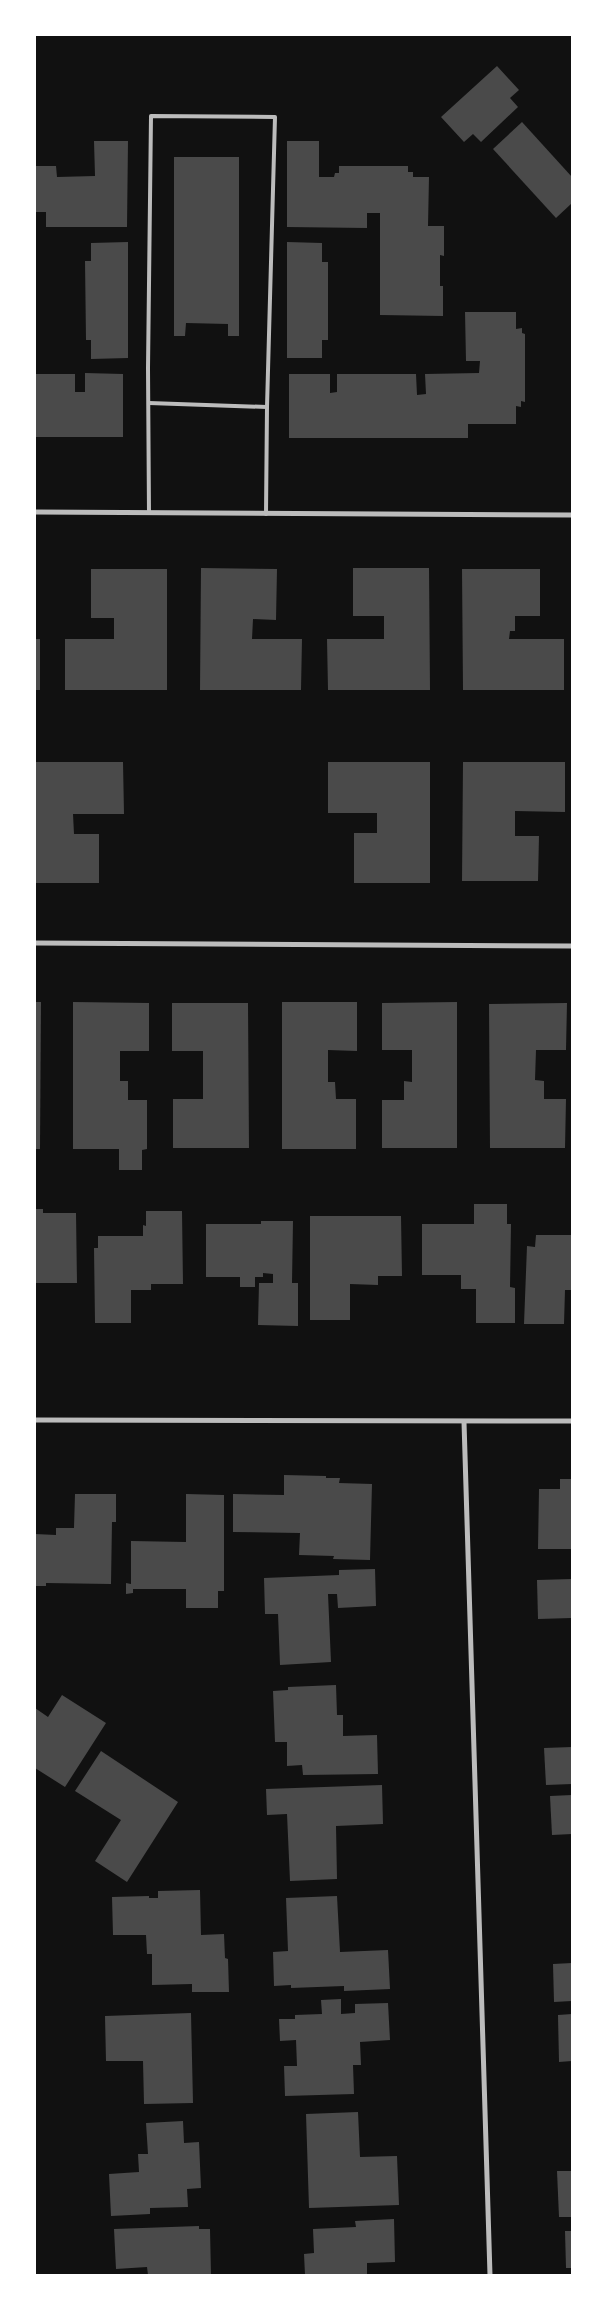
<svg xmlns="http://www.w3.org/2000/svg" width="607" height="2310" font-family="'PT Sans',sans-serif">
<rect width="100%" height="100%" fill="#111"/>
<!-- building -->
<g fill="#4a4a4a">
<polygon points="497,66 519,90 510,98 518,107 481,142 473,134 464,142 441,117"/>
<polygon points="522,122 572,177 572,203 556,218 493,149"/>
<polygon points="94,141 128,141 127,227 46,227 46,212 35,212 35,166 56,166 57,177 95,176"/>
<polygon points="287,141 319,141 319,177 334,177 335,173 339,173 339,166 408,166 408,172 413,172 413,177 429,177 428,226 444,226 444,256 440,255 440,286 443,286 443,316 380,315 380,213 367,213 367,228 287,227"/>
<polygon points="174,157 239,157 239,336 228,336 228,324 186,323 185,336 174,336"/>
<polygon points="128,242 128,358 91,359 91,340 86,340 85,261 91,261 91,243"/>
<polygon points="287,242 322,243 322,262 328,262 328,340 322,340 322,358 287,358"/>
<polygon points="465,312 516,312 516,329 522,328 522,333 525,334 525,402 521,401 521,407 516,406 516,424 468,424 468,438 289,438 289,374 330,374 330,393 337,392 337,374 416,374 417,395 426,394 425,374 479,373 480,361 466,361"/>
<polygon points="85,373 123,374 123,437 35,437 35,374 75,374 75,392 85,392"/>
<polygon points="201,568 277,569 276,620 253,619 252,639 302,639 301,690 200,690"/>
<polygon points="353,568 429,568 430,690 328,690 327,639 384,639 384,616 353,616"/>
<polygon points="91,569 167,569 167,690 65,690 65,639 114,639 114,618 91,618"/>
<polygon points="462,569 540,569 540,616 515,616 515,631 510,631 509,639 564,639 564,690 463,690"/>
<rect x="35" y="639" width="5" height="51"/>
<polygon points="35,762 123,762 124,814 73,814 74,834 99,834 99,883 35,883"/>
<polygon points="328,762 430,762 430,883 354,883 354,833 377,833 377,813 328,813"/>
<polygon points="463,762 565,762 565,812 515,811 515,836 539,836 538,881 462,881"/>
<polygon points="35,1002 41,1002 40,1149 35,1149"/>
<polygon points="73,1002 149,1003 149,1051 120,1051 120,1081 128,1081 128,1100 147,1100 147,1149 142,1150 142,1170 119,1170 119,1149 73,1149"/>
<polygon points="282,1002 357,1002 357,1051 328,1050 328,1082 335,1082 336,1099 356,1099 356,1149 282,1149"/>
<polygon points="457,1002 457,1148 382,1148 382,1100 404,1100 404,1081 412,1082 412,1050 382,1050 382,1003"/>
<polygon points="172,1003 248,1003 249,1148 173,1148 173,1099 203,1099 203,1051 172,1051"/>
<polygon points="567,1003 566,1050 536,1050 535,1080 544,1081 544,1099 566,1099 565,1148 490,1148 489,1004"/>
<polygon points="474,1204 507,1204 507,1224 511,1224 510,1287 515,1288 515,1323 476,1323 476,1289 461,1289 461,1275 422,1275 422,1224 474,1224"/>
<polygon points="35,1209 43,1209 43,1213 76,1213 77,1283 35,1283"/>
<polygon points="146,1211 182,1211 183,1284 151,1284 151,1290 131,1290 131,1323 95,1323 94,1248 98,1248 98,1236 143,1236 143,1225 146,1226"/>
<polygon points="310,1216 401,1216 402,1276 378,1276 378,1285 350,1284 350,1320 310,1320"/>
<polygon points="261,1221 293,1221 292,1283 298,1283 298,1326 258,1325 259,1283 273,1283 273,1274 263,1273 263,1277 255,1277 255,1287 240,1287 240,1277 206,1277 206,1224 261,1224"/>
<polygon points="536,1235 572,1235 572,1290 565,1290 564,1324 524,1324 527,1246 535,1247"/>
<polygon points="284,1475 326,1476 326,1478 340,1478 339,1483 372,1484 370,1560 333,1559 334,1556 299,1555 300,1533 233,1532 233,1494 284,1495"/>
<polygon points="560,1479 572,1479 572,1549 538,1549 539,1489 560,1489"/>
<polygon points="75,1494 116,1494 116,1522 112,1522 111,1584 46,1583 46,1586 35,1586 35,1534 56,1535 56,1528 74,1528"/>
<polygon points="186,1494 224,1495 224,1591 218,1591 218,1608 186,1608 186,1589 133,1589 133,1593 126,1594 126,1583 131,1584 131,1541 186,1542"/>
<polygon points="375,1569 376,1606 338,1608 337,1594 328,1594 331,1662 280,1665 278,1614 265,1614 264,1578 339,1575 339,1570"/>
<polygon points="572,1579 572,1618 538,1619 537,1580"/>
<polygon points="336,1685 337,1715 343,1715 343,1736 377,1735 378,1774 303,1775 302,1765 287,1766 287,1742 275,1742 273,1691 288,1690 288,1687"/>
<polygon points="62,1695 106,1723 65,1787 35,1768 35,1708 48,1717"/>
<polygon points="572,1747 572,1784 546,1785 544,1748"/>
<polygon points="101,1751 178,1802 127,1882 95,1861 121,1820 75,1791"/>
<polygon points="382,1785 383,1824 336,1826 337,1879 290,1881 287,1814 267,1815 266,1789"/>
<polygon points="572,1795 572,1834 552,1835 550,1796"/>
<polygon points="200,1890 201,1935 224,1934 225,1958 228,1959 229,1992 192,1992 192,1984 152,1985 152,1954 147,1954 146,1935 113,1935 112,1897 149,1896 149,1898 158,1898 158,1891"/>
<polygon points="337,1896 340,1952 388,1950 390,1989 344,1991 344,1986 291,1988 291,1985 274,1986 273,1952 288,1951 286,1898"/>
<polygon points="572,1963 572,2001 554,2002 553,1964"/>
<polygon points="341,1999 341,2014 355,2013 355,2004 388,2003 390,2040 360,2042 361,2065 353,2065 354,2094 285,2096 284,2066 297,2066 296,2040 280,2041 279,2019 295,2019 295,2015 322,2014 321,2000"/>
<polygon points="191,2013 193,2103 144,2104 143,2061 106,2061 105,2016"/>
<polygon points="572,2014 572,2061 559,2062 558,2015"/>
<polygon points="358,2112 360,2157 397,2156 399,2205 309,2208 306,2114"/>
<polygon points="183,2121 184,2143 199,2142 201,2188 187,2189 188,2207 150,2208 150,2214 111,2216 109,2174 139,2172 138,2154 148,2154 146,2123"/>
<polygon points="557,2171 572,2171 572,2217 559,2217"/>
<polygon points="394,2219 395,2262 367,2263 367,2275 305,2275 304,2254 314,2253 313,2229 356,2227 355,2221"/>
<polygon points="199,2226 199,2229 210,2229 211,2275 148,2275 147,2267 116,2269 114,2229"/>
<polygon points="565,2231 572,2231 572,2268 566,2268"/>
</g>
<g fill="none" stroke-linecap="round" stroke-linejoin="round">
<!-- service -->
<g stroke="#bcbcbc" stroke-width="4">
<polyline points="149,403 267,407"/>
<polyline points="149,513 148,368 151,116 275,117 267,407 266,514"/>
</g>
<!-- minor -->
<g stroke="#bcbcbc" stroke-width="5">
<polyline points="35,512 572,515"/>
<polyline points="35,943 572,946"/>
<polyline points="35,1420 572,1421"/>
<polyline points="464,1422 490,2275"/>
</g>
</g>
<!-- border -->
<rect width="607" height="2310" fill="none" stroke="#ffffff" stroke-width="72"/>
</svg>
